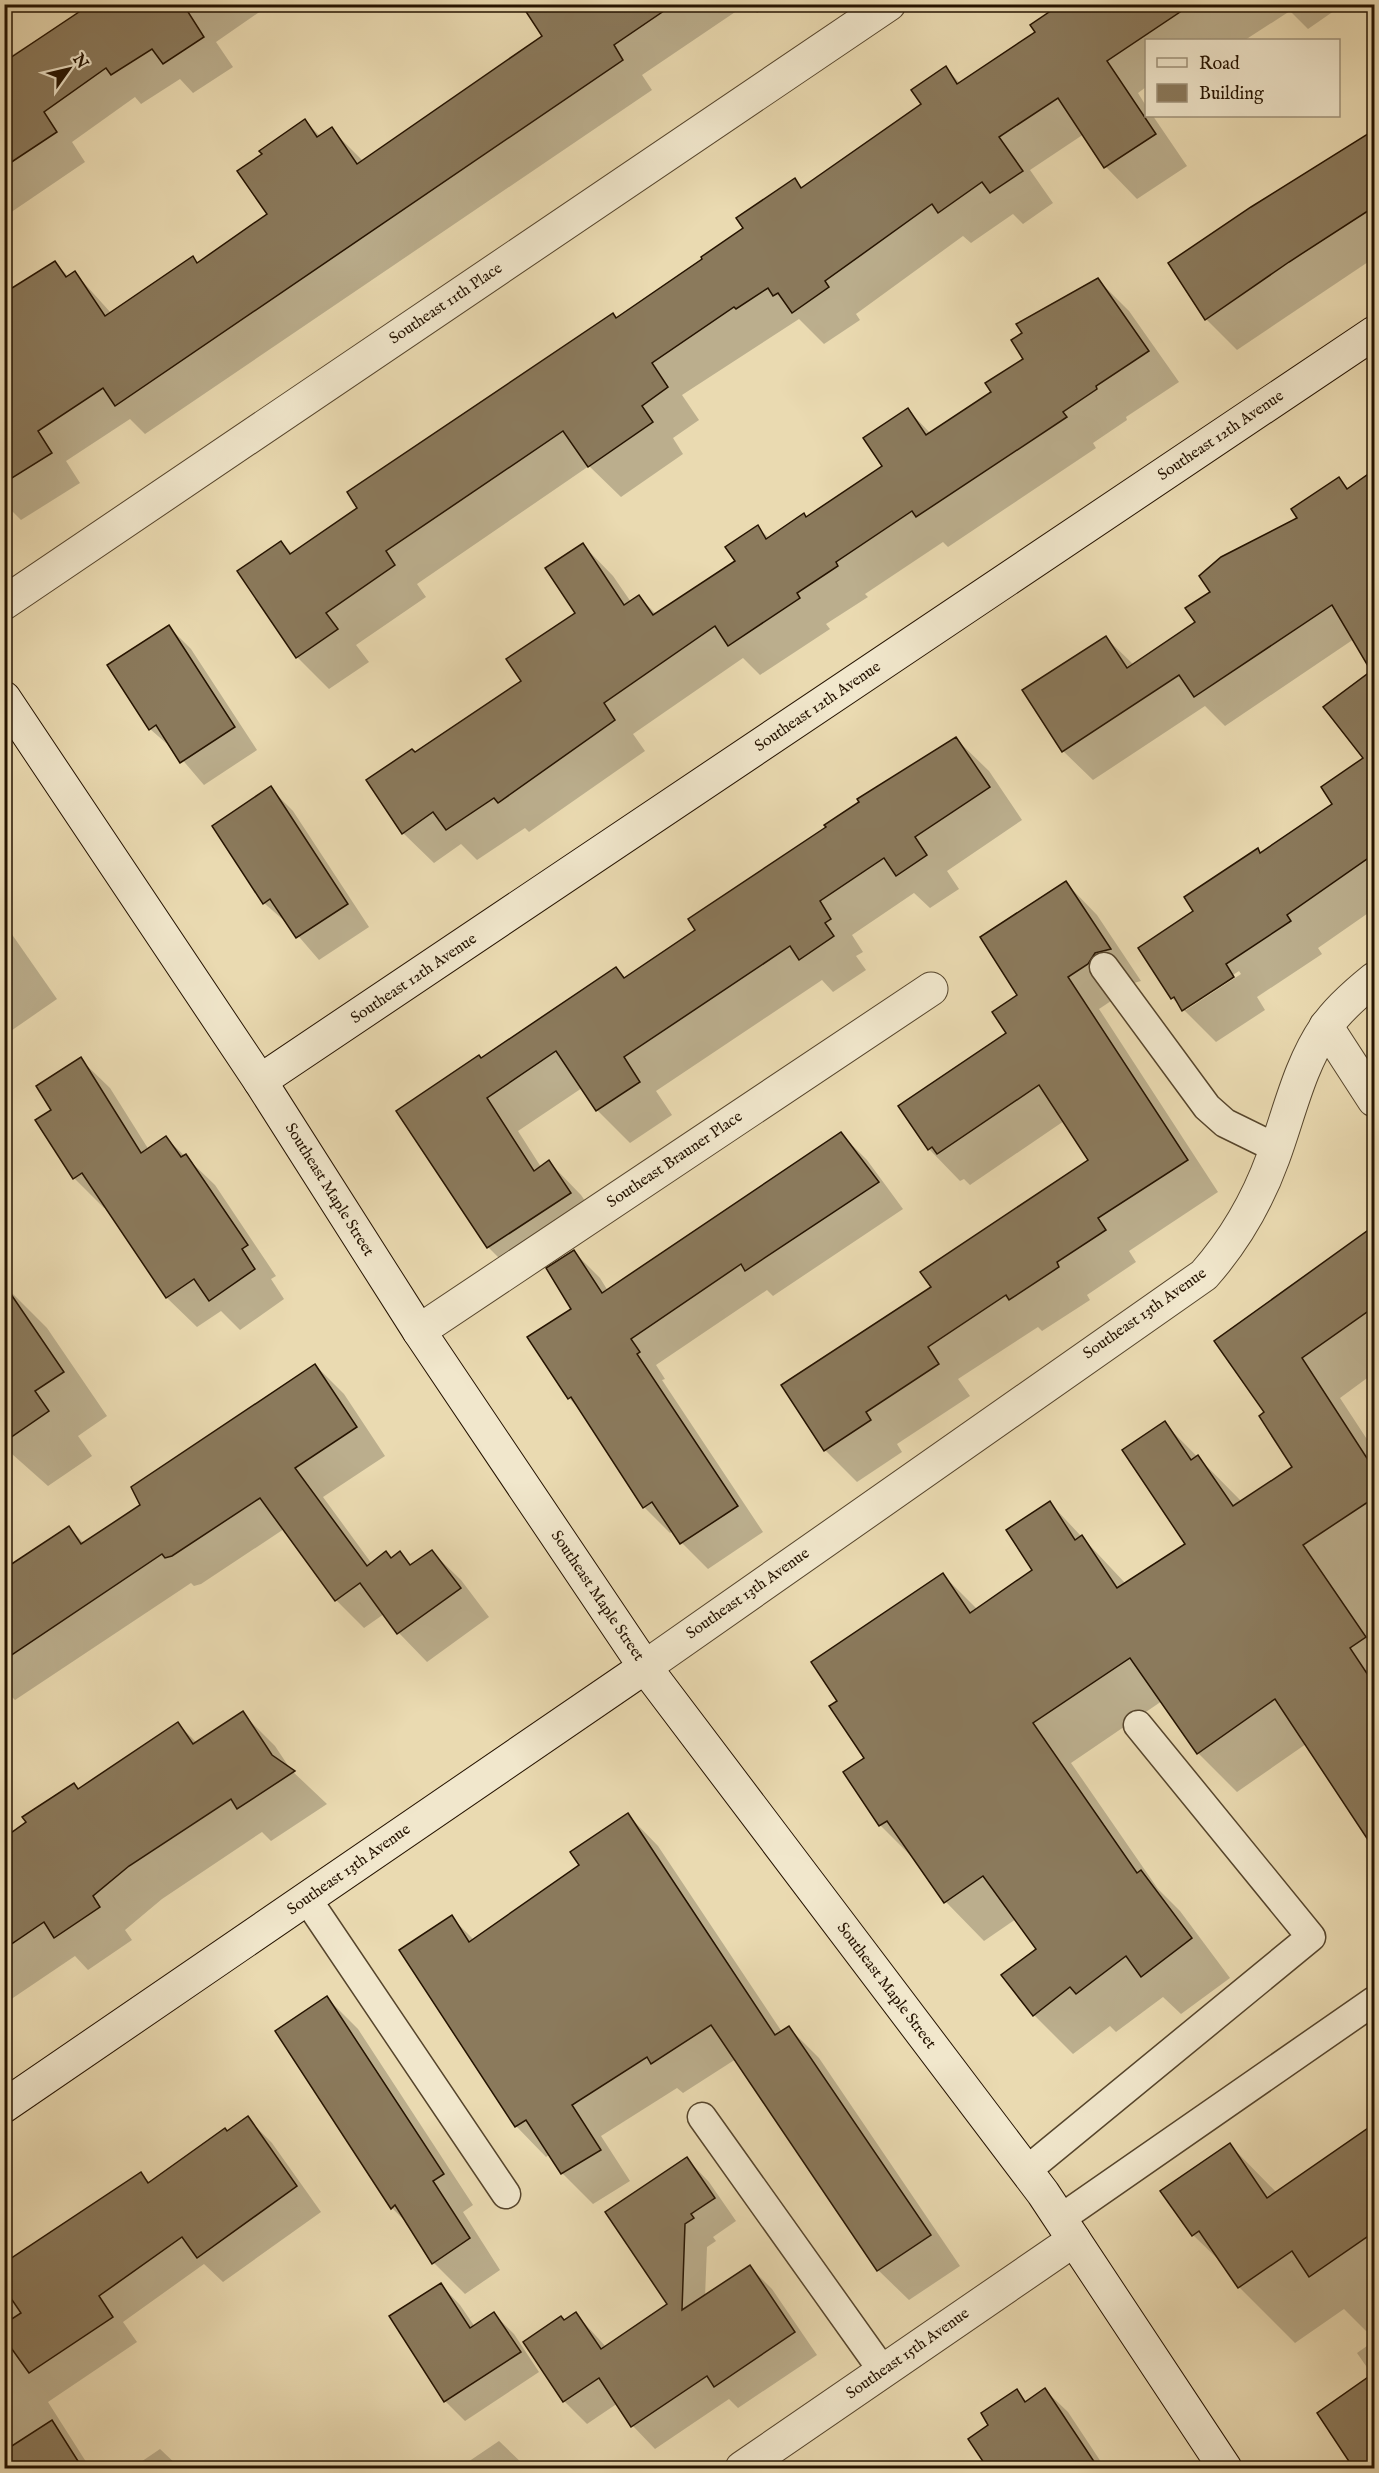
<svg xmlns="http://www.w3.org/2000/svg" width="1379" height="2473" font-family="'IM FELL English',serif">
<rect width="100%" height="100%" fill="#eadab1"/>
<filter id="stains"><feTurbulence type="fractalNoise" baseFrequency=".00333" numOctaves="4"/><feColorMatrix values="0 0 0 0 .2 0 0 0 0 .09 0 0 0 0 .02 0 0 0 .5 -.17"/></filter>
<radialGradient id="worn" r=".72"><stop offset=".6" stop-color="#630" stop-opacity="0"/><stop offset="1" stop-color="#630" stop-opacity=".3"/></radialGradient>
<!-- shadow -->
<g fill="#0003" fill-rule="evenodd">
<polygon points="94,4 271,4 216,42 233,67 193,93 180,79 141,104 135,97 72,142 85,162 7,215 4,213 4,60"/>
<polygon points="523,4 747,4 642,75 652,90 145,434 130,419 66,461 80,483 21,520 4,503 4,295 55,263 69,277 75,273 111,313 193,258 198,264 269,215 264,155 305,121 320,136 331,129 363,161 545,37"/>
<polygon points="749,4 769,4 757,13"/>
<polygon points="1064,4 1344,4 1308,29 1290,11 1245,40 1146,40 1146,87 1138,93 1146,106 1146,116 1153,116 1187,166 1137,199 1106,167 1084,134 1030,170 1053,203 1023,224 1013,214 971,243 963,236 856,314 860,320 824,344 799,319 682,395 699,420 673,438 683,454 621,497 589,466 417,584 426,597 356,645 369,662 329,689 297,657 239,572 281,543 293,554 616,319 704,260 745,228 794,180 803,188 923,104 945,68 960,83 1036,33"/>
<polygon points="1374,132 1374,258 1237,350 1207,320 1170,264"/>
<polygon points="1098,280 1129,311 1179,382 1126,417 1127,420 1093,443 1096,448 948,547 943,542 865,594 868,597 826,624 830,629 760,675 743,658 633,734 645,751 529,832 525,828 477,860 461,844 434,863 403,833 415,754 523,681 577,613 583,545 613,576 631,602 639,597 657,615 737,562 757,527 769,538 806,518 884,466 908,410 931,434 993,392"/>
<polygon points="1374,472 1374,668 1354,639 1225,726 1205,706 1093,780 1063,751 1106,638 1134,665 1197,623 1212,592 1299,519 1339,479 1349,489"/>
<polygon points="169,627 191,649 257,750 204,785 174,750 150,729"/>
<polygon points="956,739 989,771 1022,820 947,871 959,889 930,908 914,893 852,935 863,952 856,956 866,970 833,992 822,980 656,1091 672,1115 630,1143 597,1110 582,1088 518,1131 541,1167 549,1162 581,1195 602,1226 521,1280 488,1247 398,1111 481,1060 616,969 626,979 697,930 828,828"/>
<path d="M 1374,741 L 1374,909 L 1318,948 L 1322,954 L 1257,997 L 1265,1010 L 1216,1042 L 1172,998 L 1140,948 L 1195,912 L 1257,850 L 1261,854 L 1334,804 L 1365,758 L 1359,751 ZM 1239,971 L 1241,974 L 1186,1010 L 1186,1006 Z"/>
<polygon points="270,788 293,811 369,927 319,960 288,924 264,903"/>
<polygon points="1066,883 1097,915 1141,981 1127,985 1120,995 1099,1009 1218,1192 1129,1251 1136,1262 1087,1295 1090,1300 1042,1331 1038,1327 958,1379 970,1396 897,1444 902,1452 857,1482 825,1450 933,1288 1090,1160 1064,1121 970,1185 964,1179 960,1181 929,1149 1008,1034 1019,996"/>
<polygon points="4,923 57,999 8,1033 4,1029"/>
<polygon points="80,1059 110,1088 149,1150 166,1138 215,1185 276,1276 271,1279 284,1299 240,1330 221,1311 197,1327 167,1298 106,1206 104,1208 74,1178 53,1111"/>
<polygon points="841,1134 867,1160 903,1209 773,1296 767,1290 656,1365 665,1379 662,1380 763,1532 708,1569 682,1543 673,1531 670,1533 644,1507 581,1411 569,1398 574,1252 600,1278 608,1291"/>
<polygon points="1367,1234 1374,1241 1374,1373 1340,1398 1374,1450 1374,1846 1306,1744 1237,1792 1198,1753 1162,1701 1071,1763 1158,1889 1180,1911 1230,1978 1181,2014 1163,1997 1116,2032 1110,2026 1073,2054 1034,2015 1038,1949 1016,1919 984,1941 946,1902 919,1864 880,1825 866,1758 839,1701 943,1575 977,1609 1034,1571 1050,1503 1126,1584 1187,1544 1164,1423 1242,1502 1294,1467 1266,1412"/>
<polygon points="4,1285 47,1328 107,1416 78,1436 92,1456 48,1486 12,1454 4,1458"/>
<polygon points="315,1365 344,1394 385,1456 323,1497 372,1564 392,1559 400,1553 412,1566 432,1552 461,1580 489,1617 427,1662 399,1633 384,1614 364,1628 336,1600 284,1529 201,1584 194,1586 191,1583 15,1700 4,1689 4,1571 69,1528 84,1543 142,1506"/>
<polygon points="242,1713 275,1746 291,1770 327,1804 271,1841 262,1832 162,1899 125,1930 132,1940 88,1970 75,1956 4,2004 4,1879 79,1790 178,1724 197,1743"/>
<polygon points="628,1815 658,1846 782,2032 789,2028 819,2058 960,2266 909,2300 878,2270 736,2059 683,2093 677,2088 601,2136 630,2181 593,2204 562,2173 550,2154 546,2157 516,2126 451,1917 474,1940 581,1865"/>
<polygon points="327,1998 358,2029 473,2205 463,2212 500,2270 465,2294 434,2263 410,2226 392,2208"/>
<polygon points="247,2118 272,2143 321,2212 223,2282 204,2264 123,2322 137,2342 48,2402 90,2468 16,2468 4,2452 4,2265 141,2174 150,2183"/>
<polygon points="1374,2126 1374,2325 1366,2331 1344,2309 1295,2343 1239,2287 1227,2268 1193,2235 1230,2145 1277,2193"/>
<polygon points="687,2159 709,2182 736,2221 713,2237 716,2241 707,2247 705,2297 750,2267 772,2289 817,2355 738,2408 729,2399 655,2449 633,2426 618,2403 587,2424 564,2401 564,2321 576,2314 606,2347 669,2304"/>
<polygon points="441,2285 460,2305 475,2327 494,2314 514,2334 539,2372 465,2421 445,2401 391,2316"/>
<polygon points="1374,2341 1374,2468 1356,2468 1373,2376 1357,2353"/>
<polygon points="1045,2390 1068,2412 1105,2468 989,2468 990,2425 1016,2391 1027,2402"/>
<polygon points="499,2441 527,2468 459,2468"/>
<polygon points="160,2449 180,2468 132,2468"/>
</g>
<!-- building -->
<g fill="#8b7a5c" stroke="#251300" stroke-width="1.5">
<polygon points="91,4 183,4 204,37 163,64 152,49 111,75 106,68 44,112 57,132 4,167 4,49 10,58"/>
<polygon points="521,4 674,4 614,45 623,60 115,406 103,388 38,431 52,453 4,483 4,293 55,261 66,277 75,271 105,316 193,256 197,263 267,214 237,171 262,154 259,151 305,119 317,137 332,127 357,164 542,36"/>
<polygon points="1061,4 1192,4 1107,61 1156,134 1104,168 1058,98 999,137 1023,171 990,193 982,182 938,213 932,204 825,281 829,287 792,313 778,293 773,296 768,288 736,309 734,307 652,363 668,387 642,406 653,422 588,467 563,431 386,551 395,565 326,613 338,629 296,658 237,571 281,541 290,554 357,508 347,492 613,313 616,318 702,259 701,257 743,228 736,218 795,178 801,188 921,104 911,90 946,66 957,84 1035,32 1030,25"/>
<polygon points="1374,130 1374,207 1289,262 1205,320 1168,263 1251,207"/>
<polygon points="1098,278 1149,351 1096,386 1097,389 1063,412 1067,417 916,517 912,511 836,562 838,566 797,593 800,598 728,646 715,626 604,703 615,720 498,803 494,798 446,830 433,812 402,834 366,780 412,749 415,752 521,681 506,659 575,613 545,568 583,543 624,605 639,595 653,615 735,561 725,547 758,525 766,539 804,513 806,517 882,466 863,438 908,408 926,435 991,392 985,383 1023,359 1011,340 1022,333 1016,324"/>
<polygon points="1374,470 1374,854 1287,915 1291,921 1226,964 1234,977 1182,1011 1174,997 1171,999 1138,948 1193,911 1184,897 1258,848 1260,853 1332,804 1321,787 1363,758 1323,707 1371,671 1332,605 1194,697 1179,675 1062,752 1022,690 1106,636 1127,668 1195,622 1185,608 1210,592 1199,576 1221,557 1297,518 1291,509 1339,477 1347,489"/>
<polygon points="169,625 235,727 180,763 156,725 149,730 107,665"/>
<polygon points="956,737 990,787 915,837 927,855 896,876 884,858 820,901 831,919 825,923 834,936 799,960 790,946 624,1057 640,1082 596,1111 556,1051 487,1098 534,1171 549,1160 571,1193 487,1248 396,1111 479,1055 481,1058 616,967 624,978 695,930 688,919 826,827 824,825 859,802 857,799"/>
<polygon points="271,786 348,904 296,938 270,899 263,904 212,826"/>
<polygon points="1066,881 1111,949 1095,953 1088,964 1068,977 1188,1160 1098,1218 1106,1230 1057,1262 1059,1267 1009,1300 1006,1295 928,1347 939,1364 866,1412 871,1420 824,1451 781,1385 931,1287 920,1272 1088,1160 1039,1085 937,1154 932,1147 928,1150 898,1106 1006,1033 992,1012 1017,995 980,937"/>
<polygon points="81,1057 141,1153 166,1136 181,1157 186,1154 248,1245 242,1249 255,1269 209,1301 194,1279 166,1298 82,1173 73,1179 35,1120 51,1110 36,1086"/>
<polygon points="841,1132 879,1182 745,1271 741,1264 631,1339 640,1352 637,1354 738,1506 680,1544 652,1502 643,1508 571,1397 568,1399 527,1337 571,1309 546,1268 574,1250 602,1293"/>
<polygon points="1374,1226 1374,1307 1302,1358 1374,1469 1374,1498 1303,1545 1366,1637 1350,1648 1374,1684 1374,1849 1275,1699 1197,1754 1130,1658 1033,1723 1137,1873 1141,1870 1192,1938 1141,1977 1126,1956 1076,1994 1070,1987 1033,2016 1001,1975 1036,1949 983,1876 944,1903 887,1821 879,1826 843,1772 864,1758 829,1706 837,1701 811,1662 943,1573 970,1613 1032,1570 1006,1530 1050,1501 1075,1540 1082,1535 1117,1588 1185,1544 1122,1450 1165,1421 1191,1460 1198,1455 1233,1506 1292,1467 1259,1416 1264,1412 1214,1341"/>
<polygon points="4,1284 64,1372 35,1391 49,1411 4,1442"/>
<polygon points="315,1364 357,1427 295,1468 367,1566 386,1551 391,1558 400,1551 410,1565 432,1550 461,1588 397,1634 360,1583 335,1601 260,1498 172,1556 165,1558 162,1554 4,1660 4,1569 69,1526 81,1544 140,1505 131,1487"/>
<polygon points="243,1711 272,1755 295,1771 237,1809 231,1799 129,1866 93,1896 100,1907 54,1938 44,1922 4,1949 4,1838 26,1822 22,1817 74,1783 78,1789 178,1722 193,1744"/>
<polygon points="628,1813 775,2035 789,2026 931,2235 877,2271 711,2025 651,2064 647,2057 572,2105 601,2150 561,2174 526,2120 515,2127 399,1950 452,1915 469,1942 579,1865 570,1852"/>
<polygon points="327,1996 444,2174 433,2181 470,2238 432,2264 395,2205 391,2209 275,2031"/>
<polygon points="248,2116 297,2186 197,2258 182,2237 99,2296 113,2317 29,2373 4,2338 4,2324 21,2313 4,2288 4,2263 141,2172 148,2183 225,2128 227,2131"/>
<polygon points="1374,2124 1374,2232 1309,2277 1292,2251 1238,2288 1199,2231 1192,2236 1160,2191 1230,2143 1267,2198"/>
<polygon points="687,2157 715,2198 691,2214 694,2218 685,2224 682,2310 750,2265 795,2332 714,2387 707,2376 631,2427 599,2378 563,2402 523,2342 561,2316 564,2320 576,2312 601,2349 667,2304 605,2212"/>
<polygon points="441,2283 470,2328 494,2312 521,2352 444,2402 389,2316"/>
<polygon points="1374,2373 1374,2469 1354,2469 1317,2413"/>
<polygon points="1045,2388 1099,2469 988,2469 968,2439 988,2425 981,2413 1017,2389 1025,2402"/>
<polygon points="52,2420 83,2469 4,2469 4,2451"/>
</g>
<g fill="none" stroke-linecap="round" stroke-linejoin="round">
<!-- lane casing -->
<g stroke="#56452c" stroke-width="31">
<g id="lane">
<polyline points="1104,967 1207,1107 1225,1123 1276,1148"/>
<polyline points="307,1899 506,2194"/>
<polyline points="702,2117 883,2371"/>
<polyline points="1026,2171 1311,1937 1138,1725"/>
<polyline points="1060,2219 1374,2001"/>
</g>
</g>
<!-- street casing -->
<g stroke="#56452c" stroke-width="35">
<g id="street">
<polyline points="4,603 889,4"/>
<polyline points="1326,1026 1374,1100"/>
<polyline points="419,1331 931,989"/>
<path d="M 645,1667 L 1204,1275 C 1235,1240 1257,1202 1273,1158 C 1289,1115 1299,1066 1326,1027 C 1337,1010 1358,992 1374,979"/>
<polyline points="742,2468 1074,2240"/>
</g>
</g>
<!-- secondary casing -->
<g stroke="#251300" stroke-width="35">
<g id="secondary">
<polyline points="4,698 260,1081 419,1331 645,1667 1043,2193 1225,2468"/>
<polyline points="260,1081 1374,333"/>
<polyline points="4,2106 645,1667"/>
</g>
</g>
<!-- lane -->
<use href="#lane" stroke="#f1e7cc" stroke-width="28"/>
<!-- street -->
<use href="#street" stroke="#f1e7cc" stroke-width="33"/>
<!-- secondary -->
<use href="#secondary" stroke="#f1e7cc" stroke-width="33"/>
</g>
<g text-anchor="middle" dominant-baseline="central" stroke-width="4.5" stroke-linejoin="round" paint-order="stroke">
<!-- street labels -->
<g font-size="16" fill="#251300" stroke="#f1e7cc">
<text transform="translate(446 304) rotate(-34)">Southeast 11th Place</text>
<text transform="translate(1221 436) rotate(-34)">Southeast 12th Avenue</text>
<text transform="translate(818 707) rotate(-34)">Southeast 12th Avenue</text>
<text transform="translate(414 979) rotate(-34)">Southeast 12th Avenue</text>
<text transform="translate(675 1160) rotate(-34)">Southeast Brauner Place</text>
<text transform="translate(329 1190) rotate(58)">Southeast Maple Street</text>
<text transform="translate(1145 1314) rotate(-35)">Southeast 13th Avenue</text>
<text transform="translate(748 1594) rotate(-35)">Southeast 13th Avenue</text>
<text transform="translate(597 1596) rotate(56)">Southeast Maple Street</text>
<text transform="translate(349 1870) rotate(-35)">Southeast 13th Avenue</text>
<text transform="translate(886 1986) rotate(53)">Southeast Maple Street</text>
<text transform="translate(908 2354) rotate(-35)">Southeast 15th Avenue</text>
</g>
</g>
<!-- margin -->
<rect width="1379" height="2473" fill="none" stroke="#eadab1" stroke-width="24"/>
<rect x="6" y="6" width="1367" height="2461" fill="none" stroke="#251300" stroke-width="3"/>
<rect x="12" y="12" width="1355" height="2449" fill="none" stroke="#251300" stroke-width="1.5"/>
<!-- legend -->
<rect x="1145" y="39" width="195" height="78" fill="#f1e7cc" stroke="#9f927a" stroke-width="1.5"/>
<rect x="1157" y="58" width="30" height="9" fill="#f1e7cc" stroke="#9f927a" stroke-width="1.5"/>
<text x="1199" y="69" font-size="18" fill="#251300">Road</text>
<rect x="1157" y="84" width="30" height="18" fill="#8b7a5c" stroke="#9f927a" stroke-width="1.5"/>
<text x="1199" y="99" font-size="18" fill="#251300">Building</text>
<!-- north arrow -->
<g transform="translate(69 69) rotate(56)" stroke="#f1e7cc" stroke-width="4.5" paint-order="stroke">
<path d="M0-4.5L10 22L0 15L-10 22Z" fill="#251300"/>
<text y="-9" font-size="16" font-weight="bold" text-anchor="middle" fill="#251300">N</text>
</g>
<rect width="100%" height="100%" filter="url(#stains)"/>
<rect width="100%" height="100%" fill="url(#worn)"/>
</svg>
